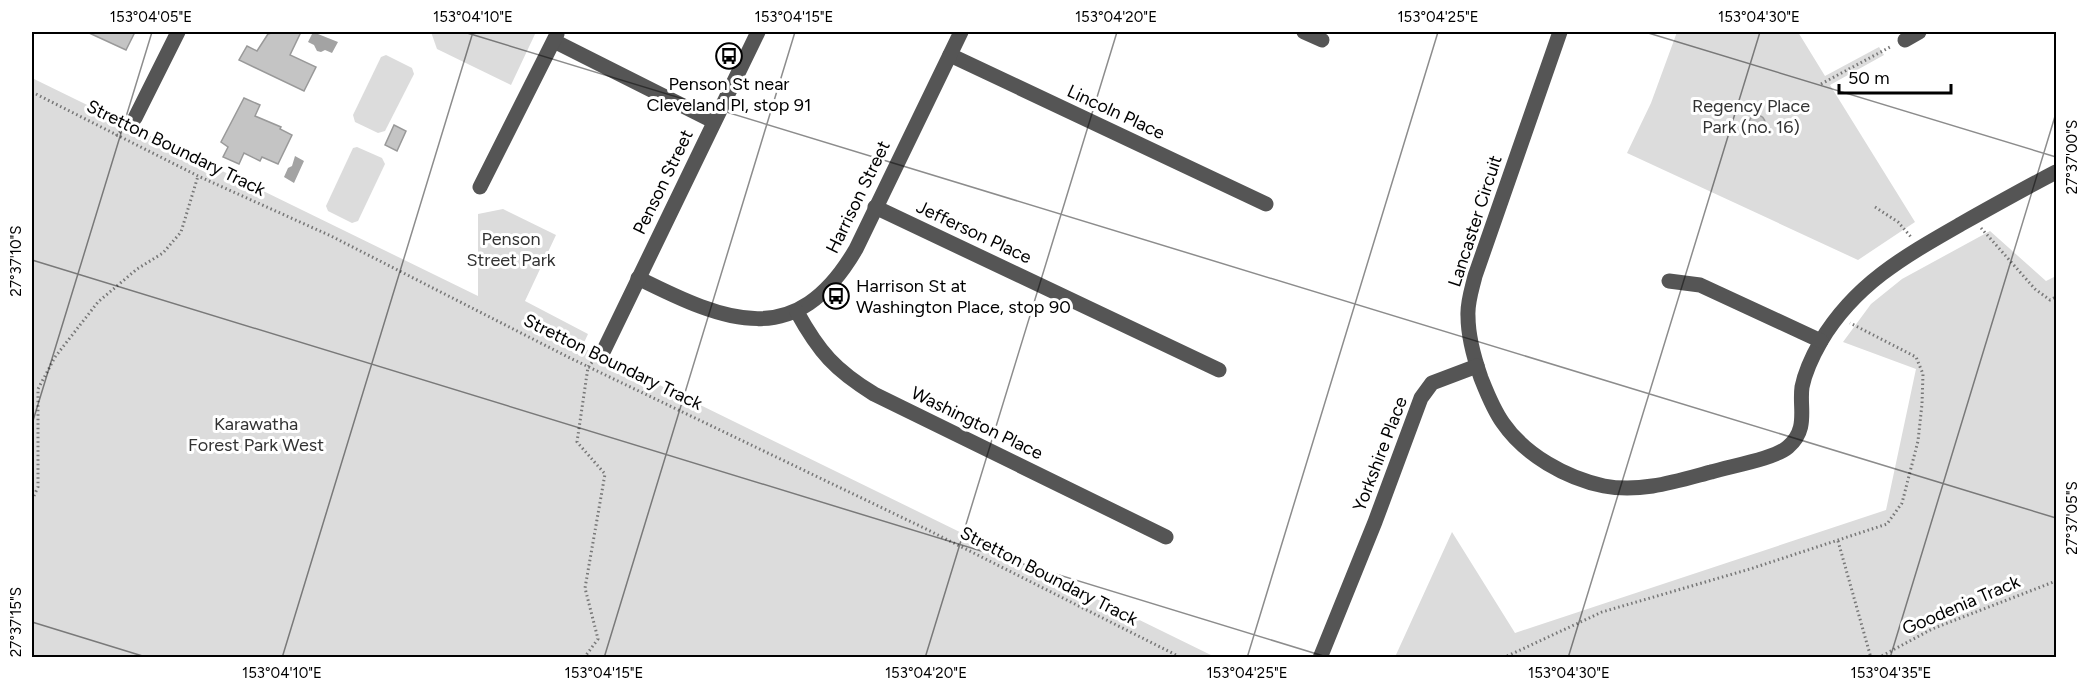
<svg xmlns="http://www.w3.org/2000/svg" width="2088" height="689" font-family="Figtree,sans-serif">
<rect width="100%" height="100%" fill="#fff"/>
<!-- green -->
<g fill="#dcdcdc">
<polygon points="431,32 536,32 511,85 437,49"/>
<polygon points="1677,32 1798,32 1825,76 1879,47 1884,55 1830,85 1915,222 1858,260 1627,153 1651,103"/>
<polygon points="386,55 412,68 414,74 385,131 378,133 355,122 353,115 381,57"/>
<polygon points="32,78 478,296 478,214 503,209 556,235 525,301 588,334 582,347 1215,657 32,657"/>
<polygon points="357,147 382,158 385,164 358,221 352,223 328,211 326,206 353,148"/>
<polygon points="1990,231 2046,281 2056,276 2056,657 1395,657 1452,532 1515,633 1886,510 1916,369 1843,342 1871,304 1902,279"/>
</g>
<!-- water -->
<g fill="#a3a3a3">
<polygon points="313,32 338,42 332,53 325,50 321,52 317,51 314,45 308,42"/>
<polygon points="295,156 304,161 294,183 284,177 288,168 292,166"/>
</g>
<!-- building -->
<g fill="#c4c4c4" stroke="#999" stroke-width="1.5">
<polygon points="87,32 135,32 126,50"/>
<polygon points="275,32 301,32 290,55 316,67 304,91 239,60 247,46 257,51 268,34"/>
<polygon points="244,98 260,105 255,116 281,127 280,129 292,135 278,164 262,157 260,161 244,153 239,164 223,157 228,147 221,142"/>
<circle cx="1757" cy="123" r="8"/>
<polygon points="394,125 406,131 397,151 385,145"/>
</g>
<g fill="none" stroke-linecap="round" stroke-linejoin="round">
<!-- path -->
<g stroke="#777" stroke-width="3" stroke-dasharray="1.5 3" stroke-linecap="butt">
<polyline points="1821,84 1892,46"/>
<polyline points="32,92 198,176 331,236 570,358 922,527 1182,658"/>
<polyline points="116,136 126,126"/>
<polyline points="1875,207 1898,222 1911,237"/>
<polyline points="1981,228 2035,289 2050,300 2056,297"/>
<polyline points="32,500 38,487 38,389 55,357 98,302 137,269 163,253 181,232 198,176"/>
<polyline points="1838,541 1871,658"/>
<polyline points="584,658 598,639 585,588 605,474 577,442 588,367 594,360"/>
<polyline points="1503,658 1602,612 1750,569 1887,524 1902,503 1918,441 1922,404 1923,374 1916,357 1850,323"/>
<polyline points="1878,658 1932,629 2056,581"/>
</g>
<!-- minor -->
<g stroke="#555" stroke-width="15">
<polyline points="1304,32 1322,40"/>
<path d="M 1560,32 L 1475,276 C 1472,289 1467,303 1468,316 C 1468,337 1474,358 1481,378 C 1487,393 1493,409 1503,423 C 1525,455 1566,478 1604,486 C 1641,493 1677,481 1711,472 C 1730,466 1774,459 1788,447 C 1809,429 1799,408 1802,387 C 1805,372 1813,355 1821,341 C 1855,284 1905,256 1961,224 C 1993,206 2025,188 2056,172"/>
<polyline points="1905,40 1919,32"/>
<polyline points="554,41 713,121"/>
<polyline points="950,55 1266,204"/>
<polyline points="135,118 178,32"/>
<polyline points="480,187 557,34"/>
<polyline points="875,207 1219,370"/>
<path d="M 638,278 C 726,322 796,352 856,249 L 961,32"/>
<polyline points="1669,281 1700,285 1821,341"/>
<path d="M 797,312 C 819,352 835,370 874,394 L 1166,537"/>
<polyline points="604,350 758,32"/>
<polyline points="1320,658 1375,522 1421,398 1432,383 1477,366"/>
</g>
</g>
<!-- ticks -->
<path fill="none" stroke="#000" stroke-width="1.5" stroke-opacity="0.45" d="M 464,32 L 2056,518M 1645,32 L 2056,157M 32,260 L 1330,658M 32,424 L 152,32M 32,622 L 149,658M 282,658 L 473,32M 604,658 L 795,32M 925,658 L 1117,32M 1247,658 L 1438,32M 1568,658 L 1760,32M 1890,658 L 2056,113"/>
<!-- icons -->
<defs>
<g id="bus-ring" transform="scale(1.35)"><circle r="9.5" fill="#fff" stroke="#000" stroke-width="1.5"/><path d="M-5-6H5V4H4V6H2V4H-2V6H-4V4H-5ZM-3.5-4V0h7V-4ZM-3.5 1.2v1.5H-2V1.2ZM2 1.2v1.5H3.5V1.2Z" fill="#000"/></g>
</defs>
<g fill-rule="evenodd">
<use href="#bus-ring" x="729" y="56"/>
<use href="#bus-ring" x="836" y="296"/>
</g>
<g text-anchor="middle" dominant-baseline="central" stroke-width="6" stroke-linejoin="round" paint-order="stroke">
<!-- poi labels -->
<g font-size="18" fill="#000" stroke="#fff">
<text x="729" y="84">Penson St near<tspan x="729" dy="21">Cleveland Pl, stop 91</tspan></text>
<text x="856" y="286" text-anchor="start">Harrison St at<tspan x="856" dy="21">Washington Place, stop 90</tspan></text>
</g>
<!-- park labels -->
<g font-size="18" fill="#333" stroke="#fff">
<text x="1751" y="106">Regency Place<tspan x="1751" dy="21">Park (no. 16)</tspan></text>
<text x="511" y="239">Penson<tspan x="511" dy="21">Street Park</tspan></text>
<text x="256" y="424">Karawatha<tspan x="256" dy="21">Forest Park West</tspan></text>
</g>
<!-- street labels -->
<g font-size="18" fill="#000" stroke="#fff">
<text transform="translate(1116 112) rotate(25)">Lincoln Place</text>
<text transform="translate(176 148) rotate(26)">Stretton Boundary Track</text>
<text transform="translate(663 182) rotate(-64)">Penson Street</text>
<text transform="translate(858 197) rotate(-64)">Harrison Street</text>
<text transform="translate(1475 221) rotate(-72)">Lancaster Circuit</text>
<text transform="translate(974 232) rotate(25)">Jefferson Place</text>
<text transform="translate(613 362) rotate(26)">Stretton Boundary Track</text>
<text transform="translate(977 423) rotate(26)">Washington Place</text>
<text transform="translate(1380 454) rotate(-69)">Yorkshire Place</text>
<text transform="translate(1049 576) rotate(27)">Stretton Boundary Track</text>
<text transform="translate(1961 605) rotate(-23)">Goodenia Track</text>
</g>
</g>
<!-- border -->
<rect width="2088" height="689" fill="none" stroke="#ffffff" stroke-width="66"/>
<!-- scale -->
<path d="M1839 84v9h112v-9" fill="none" stroke="#000000" stroke-width="3"/>
<text x="1848" y="84" font-size="18" fill="#000000" stroke="#ffffff" stroke-width="4.5" paint-order="stroke">50 m</text>
<rect x="33" y="33" width="2022" height="623" fill="none" stroke="#000" stroke-width="2"/>
<g font-size="15" text-anchor="middle" fill="#000">
<text x="151" y="22">153°04'05"E</text>
<text x="473" y="22">153°04'10"E</text>
<text x="794" y="22">153°04'15"E</text>
<text x="1116" y="22">153°04'20"E</text>
<text x="1438" y="22">153°04'25"E</text>
<text x="1759" y="22">153°04'30"E</text>
<text transform="translate(2072 157) rotate(-90)" y="5">27°37'00"S</text>
<text transform="translate(16 261) rotate(-90)" y="5">27°37'10"S</text>
<text transform="translate(2072 518) rotate(-90)" y="5">27°37'05"S</text>
<text transform="translate(16 622) rotate(-90)" y="5">27°37'15"S</text>
<text x="282" y="678">153°04'10"E</text>
<text x="604" y="678">153°04'15"E</text>
<text x="926" y="678">153°04'20"E</text>
<text x="1247" y="678">153°04'25"E</text>
<text x="1569" y="678">153°04'30"E</text>
<text x="1891" y="678">153°04'35"E</text>
</g>
</svg>
